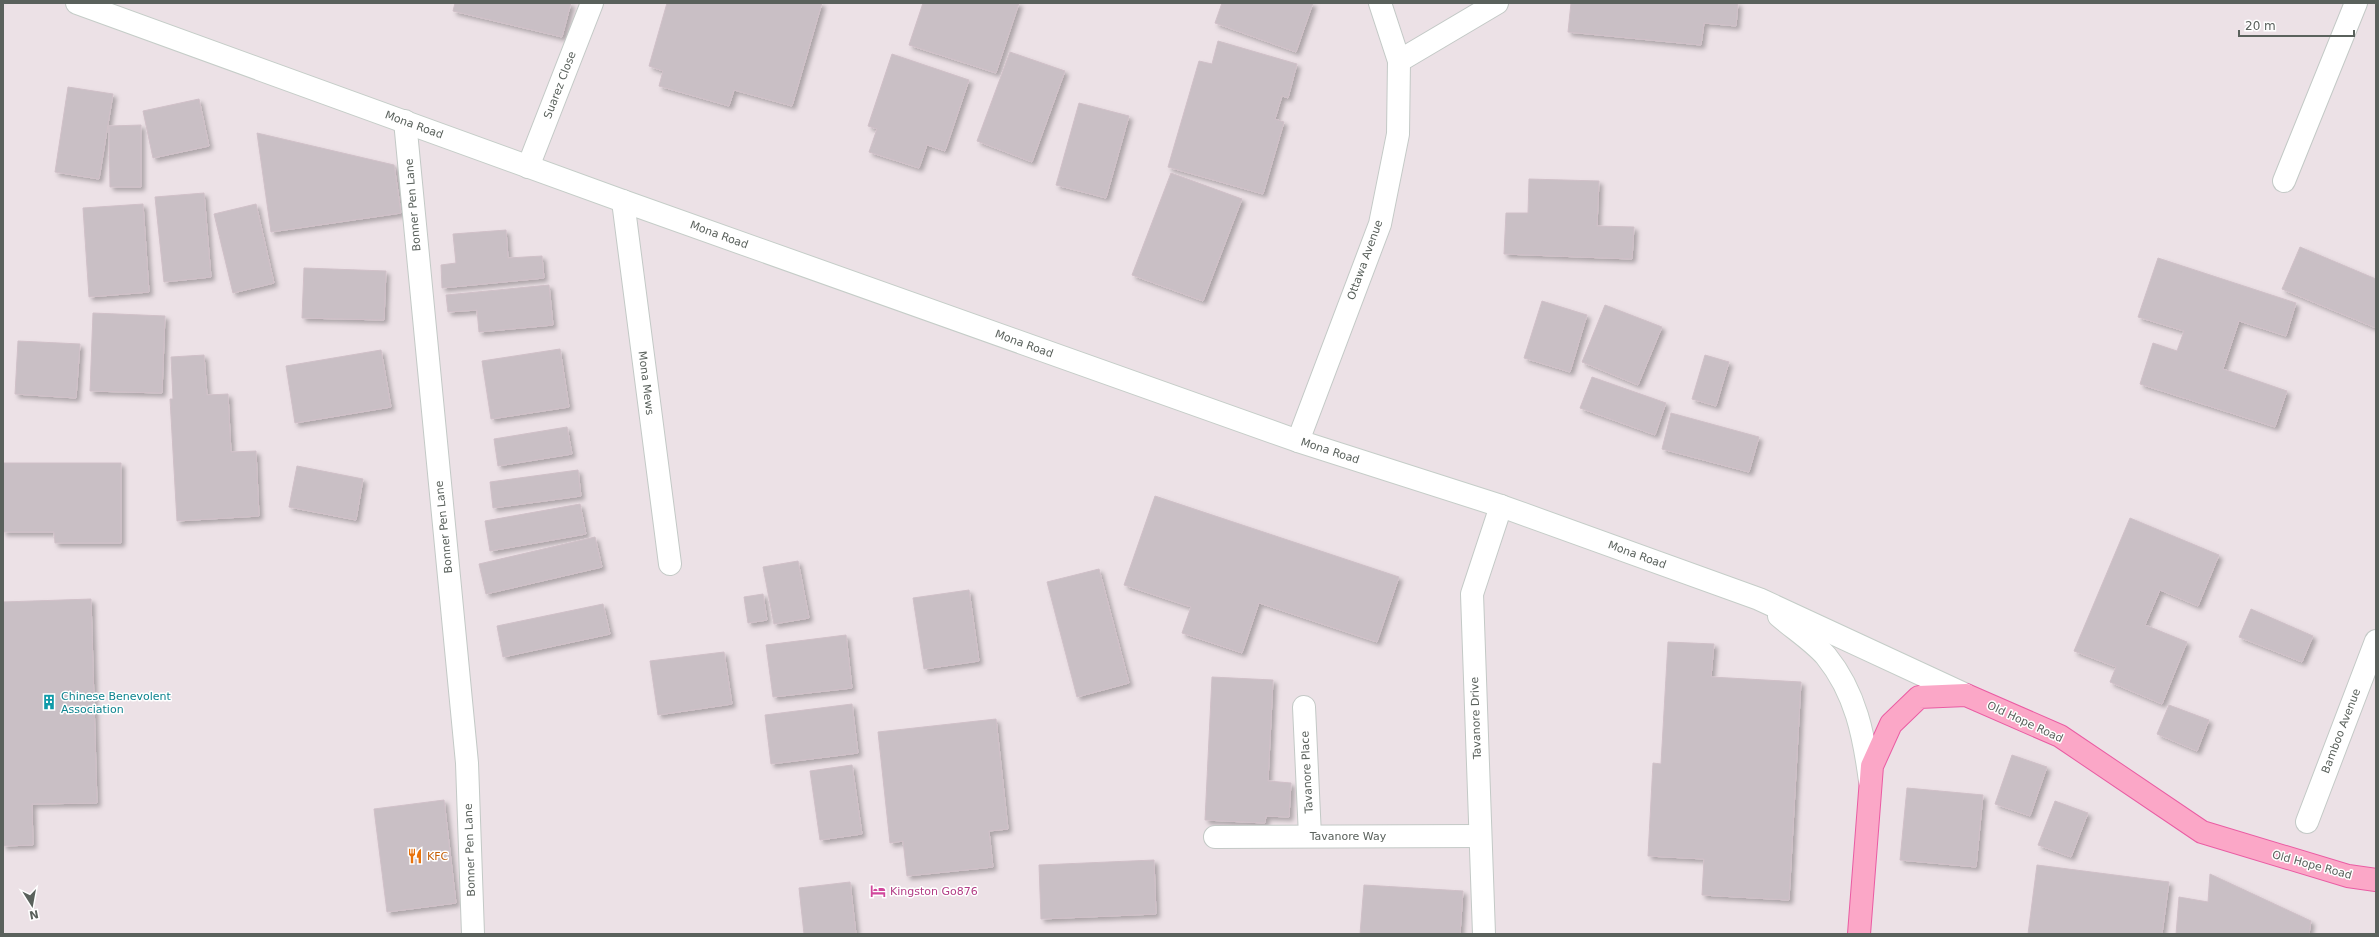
<svg xmlns="http://www.w3.org/2000/svg" width="2379" height="937" font-family="'DejaVu Sans',sans-serif">
<defs>
<filter id="shadow"><feDropShadow dx="3.5" dy="3.5" stdDeviation="2" flood-color="#0004"/></filter>
</defs>
<rect width="100%" height="100%" fill="#ece1e6"/>
<!-- building -->
<g fill="#c9bfc5" stroke="#d0c0c8" filter="url(#shadow)">
<polygon points="455,3 571,3 562,37 453,11"/>
<polygon points="667,3 822,3 792,106 734,90 729,106 659,86 663,71 649,66"/>
<polygon points="923,3 1019,3 996,73 909,45"/>
<polygon points="1222,3 1313,3 1296,52 1215,23"/>
<polygon points="1571,3 1738,3 1736,26 1704,23 1701,45 1568,32"/>
<polygon points="1218,41 1297,64 1288,98 1282,96 1275,119 1284,122 1263,194 1168,167 1199,61 1212,64"/>
<polygon points="1010,52 1065,71 1032,162 977,141"/>
<polygon points="892,54 969,80 945,151 927,145 919,168 869,152 877,129 868,126"/>
<polygon points="68,87 113,94 99,179 55,172"/>
<polygon points="199,99 209,146 153,158 143,111"/>
<polygon points="1079,103 1129,116 1106,198 1056,185"/>
<polygon points="141,125 141,187 110,187 109,126"/>
<polygon points="257,133 394,165 401,213 271,232"/>
<polygon points="1171,173 1242,199 1203,301 1132,275"/>
<polygon points="1529,179 1599,181 1597,226 1634,227 1632,259 1504,254 1506,213 1528,213"/>
<polygon points="204,193 211,277 164,282 155,197"/>
<polygon points="143,204 149,292 89,297 83,208"/>
<polygon points="256,204 274,283 233,293 214,214"/>
<polygon points="506,230 508,258 542,256 544,278 442,288 441,265 456,263 453,234"/>
<polygon points="2300,247 2376,279 2376,328 2282,289"/>
<polygon points="2158,258 2296,303 2286,336 2239,321 2223,369 2287,391 2275,427 2140,384 2153,343 2177,351 2184,331 2138,317"/>
<polygon points="304,268 386,271 384,320 302,318"/>
<polygon points="549,285 553,325 479,332 477,310 448,312 446,295"/>
<polygon points="1542,301 1587,315 1570,372 1524,358"/>
<polygon points="1605,305 1662,327 1638,385 1582,362"/>
<polygon points="93,313 165,316 162,393 90,391"/>
<polygon points="18,341 80,344 76,398 15,394"/>
<polygon points="560,349 569,407 491,419 482,361"/>
<polygon points="381,350 391,407 295,423 286,366"/>
<polygon points="204,355 207,395 228,394 231,452 256,451 259,516 177,521 170,399 173,399 171,357"/>
<polygon points="1705,355 1729,362 1716,406 1692,399"/>
<polygon points="1592,377 1666,403 1655,435 1580,408"/>
<polygon points="1671,413 1759,437 1749,472 1662,449"/>
<polygon points="567,427 572,454 498,466 494,439"/>
<polygon points="3,463 121,463 121,543 55,543 54,532 3,532"/>
<polygon points="297,466 363,479 356,520 289,507"/>
<polygon points="578,470 581,496 493,508 490,482"/>
<polygon points="1155,496 1399,577 1377,642 1259,603 1242,653 1182,633 1191,607 1124,585"/>
<polygon points="580,504 586,534 490,551 485,521"/>
<polygon points="2130,518 2219,555 2198,606 2160,590 2145,625 2187,642 2162,704 2110,682 2116,667 2074,651"/>
<polygon points="595,537 602,567 486,594 479,564"/>
<polygon points="798,561 809,618 774,624 763,567"/>
<polygon points="1099,569 1129,683 1077,697 1047,582"/>
<polygon points="969,590 979,661 924,669 913,598"/>
<polygon points="763,594 767,620 748,623 744,597"/>
<polygon points="91,599 97,803 32,804 33,845 3,846 3,602"/>
<polygon points="603,604 610,634 503,657 497,626"/>
<polygon points="2251,609 2313,636 2302,662 2239,637"/>
<polygon points="846,635 852,688 773,697 766,645"/>
<polygon points="1668,642 1714,644 1711,677 1801,682 1789,900 1702,895 1704,859 1648,856 1653,763 1661,764"/>
<polygon points="724,652 732,704 658,715 650,661"/>
<polygon points="1212,677 1273,680 1268,781 1291,783 1289,817 1266,816 1265,823 1205,820"/>
<polygon points="852,704 858,753 771,764 765,715"/>
<polygon points="2169,705 2209,720 2197,751 2157,734"/>
<polygon points="996,719 1008,829 989,831 993,867 907,876 903,841 890,843 878,732"/>
<polygon points="2012,755 2047,767 2030,816 1995,804"/>
<polygon points="852,765 862,834 820,840 810,771"/>
<polygon points="1907,788 1983,795 1976,867 1900,860"/>
<polygon points="444,800 456,903 387,912 374,809"/>
<polygon points="2055,801 2088,813 2071,857 2038,845"/>
<polygon points="1154,860 1156,914 1041,919 1039,865"/>
<polygon points="2037,865 2169,882 2162,934 2028,934"/>
<polygon points="2210,874 2311,921 2309,934 2176,934 2179,897 2208,902"/>
<polygon points="850,882 856,934 804,934 799,888"/>
<polygon points="1364,885 1463,891 1460,934 1360,934"/>
</g>
<g fill="none" stroke-linecap="round" stroke-linejoin="round">
<!-- street casing -->
<g stroke="#c3c9c6" stroke-width="24">
<g id="street">
<polyline points="1399,61 1497,3"/>
<polyline points="405,121 467,763 473,934"/>
<polyline points="528,167 592,3"/>
<polyline points="2284,181 2356,3"/>
<polyline points="623,201 670,564"/>
<polyline points="1298,441 1380,224 1398,134 1399,61 1380,3"/>
<polyline points="1304,707 1310,836"/>
<polyline points="2307,822 2376,641"/>
<polyline points="1215,837 1480,836"/>
<polyline points="1484,934 1472,594 1501,506"/>
</g>
</g>
<!-- secondary casing -->
<g stroke="#c5cdc8" stroke-width="24">
<g id="secondary">
<polyline points="77,3 623,201 1298,441 1501,506 1759,599 1966,695"/>
<path d="M 1779,616 C 1794,629 1813,641 1826,656 C 1856,693 1864,736 1870,781"/>
</g>
</g>
<!-- primary casing -->
<g stroke="#ea5ca3" stroke-width="24">
<polyline id="primary" points="1859,934 1872,766 1891,724 1919,697 1966,695 2060,736 2202,832 2348,876 2376,880"/>
</g>
<!-- street -->
<use href="#street" stroke="#fff" stroke-width="22"/>
<!-- secondary -->
<use href="#secondary" stroke="#fff" stroke-width="22"/>
<!-- primary -->
<use href="#primary" stroke="#fba7c7" stroke-width="22"/>
</g>
<!-- icons -->
<defs>
<g id="building-bare" transform="scale(1.2)"><path d="M-4-6H4V6H1V3H-1V6H-4ZM-2.5-4.3h1.7v1.8h-1.7ZM.8-4.3h1.7v1.8H.8ZM-2.5-1h1.7V.8h-1.7ZM.8-1h1.7V.8H.8Z" fill="#0f9aa8" stroke="#fff" stroke-width="2.5" paint-order="stroke"/></g>
<g id="restaurant-bare" transform="scale(1.2)"><path d="M-5-6h1v4h1v-4h1v4h1v-4h1v5L-1.5 .5V6h-2V.5L-5-1ZM5-6V6H3V1.5H1.5Q1.5-4 5-6Z" fill="#e8710a" stroke="#fff" stroke-width="2.5" paint-order="stroke"/></g>
<g id="hotel-bare" transform="scale(1.2)"><path d="M-6-4.5h1.5V1H6V5H4.5V3h-9V5H-6ZM-4 0a1.8 1.8 0 1 1 3.6 0ZM.5 0V-2.5h3Q6-2.5 6 0Z" fill="#d1479c" stroke="#fff" stroke-width="2.5" paint-order="stroke"/></g>
</defs>
<g fill-rule="evenodd">
<use href="#building-bare" x="49" y="702"/>
<use href="#restaurant-bare" x="415" y="856"/>
<use href="#hotel-bare" x="878" y="891"/>
</g>
<g text-anchor="middle" dominant-baseline="central" stroke-width="3" stroke-linejoin="round" paint-order="stroke">
<!-- street labels -->
<g font-size="11" fill="#5a615c" stroke="#fff">
<text transform="translate(560 85) rotate(-69)">Suarez Close</text>
<text transform="translate(414 125) rotate(20)">Mona Road</text>
<text transform="translate(413 205) rotate(-95)">Bonner Pen Lane</text>
<text transform="translate(719 235) rotate(20)">Mona Road</text>
<text transform="translate(1365 260) rotate(-70)">Ottawa Avenue</text>
<text transform="translate(1024 344) rotate(20)">Mona Road</text>
<text transform="translate(646 383) rotate(83)">Mona Mews</text>
<text transform="translate(1330 451) rotate(18)">Mona Road</text>
<text transform="translate(444 527) rotate(-96)">Bonner Pen Lane</text>
<text transform="translate(1637 555) rotate(20)">Mona Road</text>
<text transform="translate(1476 718) rotate(-92)">Tavanore Drive</text>
<text transform="translate(2025 722) rotate(25)">Old Hope Road</text>
<text transform="translate(2341 731) rotate(-69)">Bamboo Avenue</text>
<text transform="translate(1307 772) rotate(-93)">Tavanore Place</text>
<text x="1348" y="836">Tavanore Way</text>
<text transform="translate(470 850) rotate(-92)">Bonner Pen Lane</text>
<text transform="translate(2312 865) rotate(15)">Old Hope Road</text>
</g>
<!-- culture labels -->
<g font-size="11" fill="#0d838f" stroke="#fff" text-anchor="start">
<text x="61" y="696">Chinese Benevolent<tspan x="61" dy="13">Association</tspan></text>
</g>
<!-- food labels -->
<g font-size="11" fill="#c56008" stroke="#fff" text-anchor="start">
<text x="427" y="856">KFC</text>
</g>
<!-- hotel labels -->
<g font-size="11" fill="#b23c85" stroke="#fff" text-anchor="start">
<text x="890" y="891">Kingston Go876</text>
</g>
</g>
<!-- border -->
<rect width="2379" height="937" fill="none" stroke="#5a615c" stroke-width="8"/>
<!-- north arrow -->
<g transform="translate(32 905) rotate(169)" stroke="#ffffff" stroke-width="3" paint-order="stroke">
<path d="M0-3L7 15L0 10L-7 15Z" fill="#5a615c"/>
<text y="-6" font-size="11" font-weight="bold" text-anchor="middle" fill="#5a615c">N</text>
</g>
<!-- scale -->
<path d="M2239 30v6h115v-6" fill="none" stroke="#5a615c" stroke-width="2"/>
<text x="2245" y="30" font-size="12" fill="#5a615c" stroke="#ffffff" stroke-width="3" paint-order="stroke">20 m</text>
</svg>
